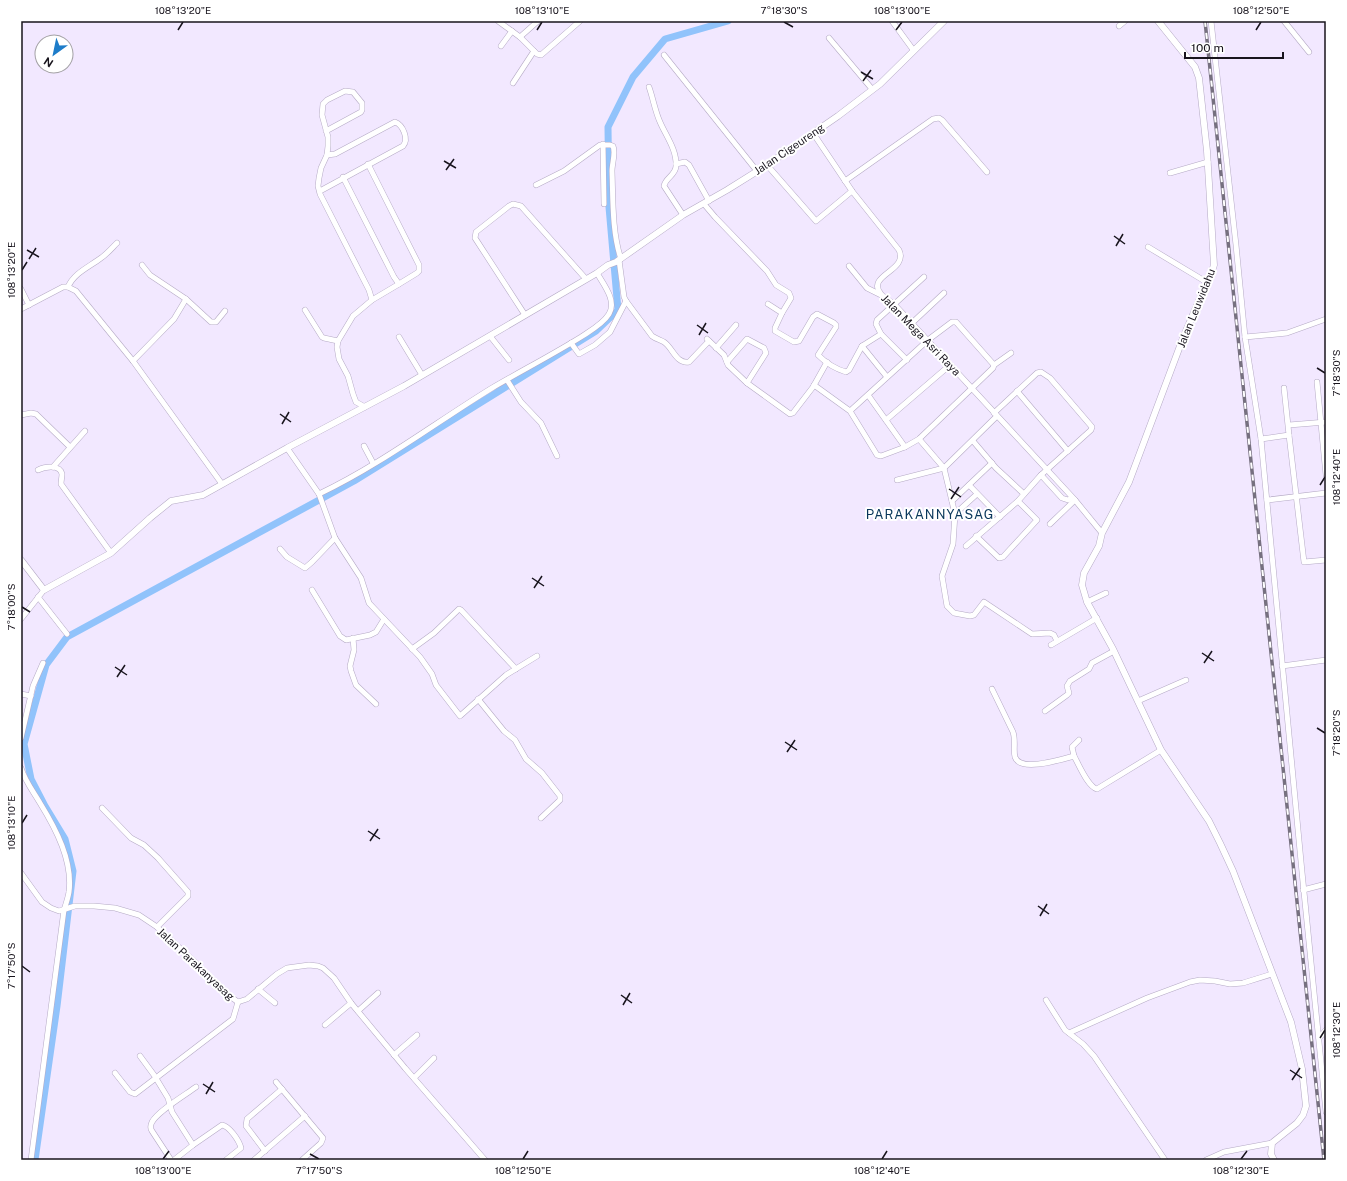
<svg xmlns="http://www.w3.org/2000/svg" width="1347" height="1181" font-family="'Public Sans',sans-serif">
<rect width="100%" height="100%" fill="#f2e8ff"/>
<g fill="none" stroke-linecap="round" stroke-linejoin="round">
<!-- canal -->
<polyline stroke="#91c3fb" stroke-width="7" points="35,1160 57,1006 73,871 65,839 45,806 31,779 24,744 46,665 67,637 354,481 596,331 618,310 609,207 608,127 633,77 665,39 728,21"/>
<!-- minor casing -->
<g stroke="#b5aac5" stroke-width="6">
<g id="minor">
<polyline points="498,21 520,37 537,54 541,55 580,21"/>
<polyline points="892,21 914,51"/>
<polyline points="1211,21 1236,245 1245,337"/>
<polyline points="1284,21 1309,52"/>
<polyline points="1119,26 1125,21"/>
<polyline points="520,37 538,21"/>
<polyline points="829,38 872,89"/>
<polyline points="501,46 512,31"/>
<polyline points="664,55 757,171"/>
<polyline points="513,83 534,51"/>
<path d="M 649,87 C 653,98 655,111 660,122 C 666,136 677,150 676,166 C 676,175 665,178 664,186 L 683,215"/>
<polyline points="326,131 361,112 362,110 362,103 353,92 345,91 327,100 323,104 322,115 328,137 328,146 327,155 321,168 319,178 318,186 320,194 369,290 372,300 353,316 338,341"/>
<path d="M 813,133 L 852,191 L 899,250 C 909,271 865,275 881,294 C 884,298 890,301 894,304 L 1075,500 L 1102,533"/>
<polyline points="603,144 604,204"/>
<polyline points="676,164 685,162 689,165 709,201"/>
<polyline points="767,165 816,221 852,191"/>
<polyline points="1170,173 1208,162"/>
<polyline points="343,177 394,277 399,284 417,273 419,271 419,265 368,164"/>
<polyline points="845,181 933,119 939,118 942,120 987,172"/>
<path d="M 536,185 L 564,171 L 600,145 L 610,145 L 613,146 C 616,153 612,163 612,171 C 613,198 612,233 621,259"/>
<path d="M 320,191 L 403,146 C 409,139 403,125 395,122 L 335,154 L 327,155"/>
<polyline points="704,204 715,217 767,271 776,285 789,293 791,298 782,313"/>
<polyline points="1148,247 1208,283"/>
<path d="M 619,260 L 624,297 L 626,301 L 652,336 C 656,339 661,340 664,342 C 673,348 676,364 689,362 L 709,341"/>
<polyline points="142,265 150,275 186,299 211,322 216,322 225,311"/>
<polyline points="849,266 867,288 881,295"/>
<path d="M 68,287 C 74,273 89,267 101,258 C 107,254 112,248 117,243"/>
<polyline points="21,289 29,305"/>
<polyline points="372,300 399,284"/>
<path d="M 768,304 L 782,313 L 775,328 L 775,331 L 794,342 L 799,341 L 813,317 L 817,314 L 834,323 L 836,325 L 836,327 L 818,355 C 825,362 836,369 846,372 L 849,370 L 862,346"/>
<polyline points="21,309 63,287 68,287 76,291 133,361 222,484"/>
<polyline points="305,310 322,337 324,338 338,341 337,347 339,359 348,376 353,394 356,402 365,407"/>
<polyline points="525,315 475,238 476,232 509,206 513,204 521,206 586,279"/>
<polyline points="1326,319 1287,333 1245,337 1261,439 1302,872 1326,1112"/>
<polyline points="912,323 944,293"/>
<polyline points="881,334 862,346 887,377"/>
<polyline points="490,336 509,360"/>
<polyline points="399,337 422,375"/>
<polyline points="707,339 724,355 728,365 747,383 790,414 793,413 813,387 827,362"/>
<polyline points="571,343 579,354 595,345 610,332 626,301"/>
<polyline points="716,348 736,325"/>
<polyline points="907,360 881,334 876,324 877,320 924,277"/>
<polyline points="133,361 174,319 186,299"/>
<polyline points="727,362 747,339 764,348 766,353 747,383"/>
<polyline points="994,365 1011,353"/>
<polyline points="507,380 521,402 541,423 557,456"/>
<polyline points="1317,382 1326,475"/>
<polyline points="814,385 850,411 874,450 877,455 881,456 905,447 919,439 993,368 994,365 956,322 952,322 928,340 850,411"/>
<polyline points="1017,391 1068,451"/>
<polyline points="868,395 905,447"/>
<polyline points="21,415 31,413 36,414 70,447"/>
<polyline points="886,420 950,365"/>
<polyline points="1289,425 1326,422"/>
<polyline points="1289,435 1304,562 1326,560"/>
<polyline points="919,439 944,468 955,514 953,544 942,576 947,606 954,613 970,616 974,615 984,602 1032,634 1050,633 1054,635 1057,641"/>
<polyline points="1261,439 1289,435 1284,388"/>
<polyline points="973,441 996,468 1024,494"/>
<polyline points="364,446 373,463"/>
<polyline points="287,448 319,494 335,538 361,578 369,603 420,657 432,674 436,685 460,716 506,675 537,656"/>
<polyline points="53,467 85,431"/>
<path d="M 38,470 C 44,467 60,464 62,474 C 62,477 61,481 61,484 L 111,553"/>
<polyline points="1041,475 1062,498 1068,500 1072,498"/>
<polyline points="897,480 944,468 997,416"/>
<polyline points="969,485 1000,517"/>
<path d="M 319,494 C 380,465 435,423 492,388 C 521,371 552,355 581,337 C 590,331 603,324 609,314 C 617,301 604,285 597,273"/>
<polyline points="1267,500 1326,493"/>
<polyline points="952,501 992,463"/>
<polyline points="955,514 977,494"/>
<polyline points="1050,524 1075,500"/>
<polyline points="976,536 999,558 1003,557 1037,520 1018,501 1041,475 1091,430 1092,427 1050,378 1041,372 1037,373 994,413"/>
<polyline points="966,546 1018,501"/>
<polyline points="280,549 287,557 305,568 312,562 335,538"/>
<polyline points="312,590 340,636 346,640 370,635 376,632 384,619"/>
<polyline points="38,597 67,634"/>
<polyline points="1087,602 1106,593"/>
<polyline points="21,619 44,590"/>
<polyline points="353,638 354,650 350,666 351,671 356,685 376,704"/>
<polyline points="1051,645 1097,618"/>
<polyline points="412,649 434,633 459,609 461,610 516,669"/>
<polyline points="1282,666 1326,660"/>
<path d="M 992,689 L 1013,732 C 1016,741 1013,750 1015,757 C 1020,773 1063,759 1074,756 C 1079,765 1088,787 1097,789 L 1161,750"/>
<polyline points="21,694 31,696"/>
<polyline points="478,699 504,731 515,740 526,759 542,773 560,796 560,800 541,818"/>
<polyline points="1138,701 1186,680"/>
<polyline points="1045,711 1067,695 1069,693 1067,686 1070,681 1089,669 1092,663 1114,651"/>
<polyline points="21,738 33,686 43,663"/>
<polyline points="1074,756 1072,747 1079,740"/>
<path d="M 21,768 C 25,781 33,791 40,803 C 56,829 73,861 69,892 C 68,898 66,904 64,910 L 31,1160"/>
<polyline points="102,808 131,838 144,845 158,858 188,892 188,896 157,927"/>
<polyline points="21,873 42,902 51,908 59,911 75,906 94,906 115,908 139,915 157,927 197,964 224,992 238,1002 247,999 277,974 287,968 309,965 318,966 323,968 334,978 351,1003 405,1068 485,1160"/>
<polyline points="1303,890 1326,884"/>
<polyline points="258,989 275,1003"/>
<polyline points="1046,1000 1065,1030 1083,1044 1094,1056 1165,1160"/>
<polyline points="358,1011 378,993"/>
<polyline points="325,1025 351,1003"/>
<polyline points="1069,1033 1147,998 1190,982 1200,980 1215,981 1230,984 1243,983 1272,974"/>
<polyline points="1319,1038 1326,1030"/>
<polyline points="394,1055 417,1035"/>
<path d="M 140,1056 L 154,1075 L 168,1098 L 172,1112 L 193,1145 L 222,1125 C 229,1126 239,1140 241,1148 L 226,1160"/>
<polyline points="115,1073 130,1092 135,1094 233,1019 238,1002"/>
<polyline points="414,1078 434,1058"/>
<polyline points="276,1082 323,1138 321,1143 302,1160"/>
<polyline points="265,1151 246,1126 247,1119 282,1089"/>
<path d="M 171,1160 L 152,1131 C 150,1128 150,1126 152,1122 C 158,1111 185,1095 196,1087"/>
<polyline points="174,1160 193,1145"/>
<polyline points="254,1160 305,1116"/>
<polyline points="1206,1160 1224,1152 1272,1143"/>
</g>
</g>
<!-- tertiary casing -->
<g stroke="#b5aac5" stroke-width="7">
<g id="tertiary">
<polyline points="1158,21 1195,67 1199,78 1207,151 1214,265 1208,283 1201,296 1183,338 1129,482 1102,533 1099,546 1084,573 1082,585 1087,602 1113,649 1161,750 1209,821 1220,843 1233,871 1291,1022 1302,1069 1306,1106 1303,1115 1297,1123 1272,1143 1271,1154 1274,1160"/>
<polyline points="21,560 44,590 111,553 150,518 171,501 203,495 287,448 404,386 597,273 608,265 616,262 683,215 727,190 767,165 838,116 880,84 944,21"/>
</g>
</g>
<!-- minor -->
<use href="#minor" stroke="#fff" stroke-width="5"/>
<!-- tertiary -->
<use href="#tertiary" stroke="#fff" stroke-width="6"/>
<!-- rail casing -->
<g stroke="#76707f" stroke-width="3.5">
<polyline id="rail" points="1205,21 1324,1160"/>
</g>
<!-- rail -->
<use href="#rail" stroke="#fff" stroke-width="2" stroke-dasharray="6" stroke-linecap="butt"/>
</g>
<!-- ticks -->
<path fill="none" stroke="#18141d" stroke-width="1.5" d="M 784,22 L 793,27M 178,30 L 183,22M 537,30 L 542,22M 896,30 L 902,22M 1256,30 L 1261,22M 861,72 L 873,79M 863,81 L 871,70M 444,161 L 456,168M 446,170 L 454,159M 1114,236 L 1125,244M 1116,246 L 1123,234M 27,250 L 39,257M 29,259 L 36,248M 22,270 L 27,262M 697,325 L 708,333M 699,335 L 706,323M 1317,368 L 1325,373M 280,414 L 291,422M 282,424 L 289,412M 1320,485 L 1325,477M 949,489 L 961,497M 951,499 L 959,487M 532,578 L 544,586M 534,588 L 542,576M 22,607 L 30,612M 1202,653 L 1214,661M 1204,663 L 1212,651M 115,667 L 127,675M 117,677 L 125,665M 1317,728 L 1325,733M 785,742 L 797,750M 787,752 L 795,740M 22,823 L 27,815M 368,831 L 380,839M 370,841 L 378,829M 1038,906 L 1049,914M 1040,916 L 1047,904M 22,966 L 30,972M 621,995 L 632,1003M 623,1005 L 630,993M 1320,1038 L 1325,1030M 1290,1070 L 1302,1078M 1292,1080 L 1300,1068M 203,1084 L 215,1092M 206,1094 L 213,1082M 310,1154 L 319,1159M 163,1159 L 169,1151M 523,1159 L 528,1151M 882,1159 L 887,1151M 1241,1159 L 1247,1151"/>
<g text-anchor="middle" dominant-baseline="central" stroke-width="4" stroke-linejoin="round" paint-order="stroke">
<!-- street labels -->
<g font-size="11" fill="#18141d" stroke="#fff">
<text transform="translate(789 149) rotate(-34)">Jalan Cigeureng</text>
<text transform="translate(1196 308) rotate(-68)">Jalan Leuwidahu</text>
<text transform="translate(921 335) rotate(46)">Jalan Mega Asri Raya</text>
<text transform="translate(196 964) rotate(43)">Jalan Parakanyasag</text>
</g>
<!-- quarter labels -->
<g font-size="13" letter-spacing="1" fill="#09365b" stroke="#fff">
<text x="930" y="514">PARAKANNYASAG</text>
</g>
</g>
<!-- border -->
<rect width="1347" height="1181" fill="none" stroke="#ffffff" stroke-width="44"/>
<!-- north arrow -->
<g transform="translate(54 54) rotate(213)"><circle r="19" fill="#ffffff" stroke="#a3a1a5"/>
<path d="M0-3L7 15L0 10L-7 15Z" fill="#1d7cc9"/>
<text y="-6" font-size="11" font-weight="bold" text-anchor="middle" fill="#18141d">N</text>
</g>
<!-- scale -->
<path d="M1185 52v6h98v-6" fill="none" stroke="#18141d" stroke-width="2"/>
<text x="1191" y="52" font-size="12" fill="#18141d" stroke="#ffffff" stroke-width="3" paint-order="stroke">100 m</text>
<rect x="22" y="22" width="1303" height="1137" fill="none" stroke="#18141d" stroke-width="1.5"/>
<g font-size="10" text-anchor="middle" fill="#18141d">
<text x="183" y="14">108°13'20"E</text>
<text x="542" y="14">108°13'10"E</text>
<text x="784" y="14">7°18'30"S</text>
<text x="902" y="14">108°13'00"E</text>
<text x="1261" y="14">108°12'50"E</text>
<text transform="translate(11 270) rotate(-90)" y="4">108°13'20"E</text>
<text transform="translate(1336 373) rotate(-90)" y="4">7°18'30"S</text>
<text transform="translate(1336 477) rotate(-90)" y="4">108°12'40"E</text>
<text transform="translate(11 607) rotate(-90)" y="4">7°18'00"S</text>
<text transform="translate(1336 733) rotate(-90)" y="4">7°18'20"S</text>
<text transform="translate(11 823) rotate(-90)" y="4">108°13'10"E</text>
<text transform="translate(11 966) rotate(-90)" y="4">7°17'50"S</text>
<text transform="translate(1336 1030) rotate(-90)" y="4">108°12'30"E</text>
<text x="163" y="1174">108°13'00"E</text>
<text x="319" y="1174">7°17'50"S</text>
<text x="523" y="1174">108°12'50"E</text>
<text x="882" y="1174">108°12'40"E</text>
<text x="1241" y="1174">108°12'30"E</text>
</g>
</svg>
